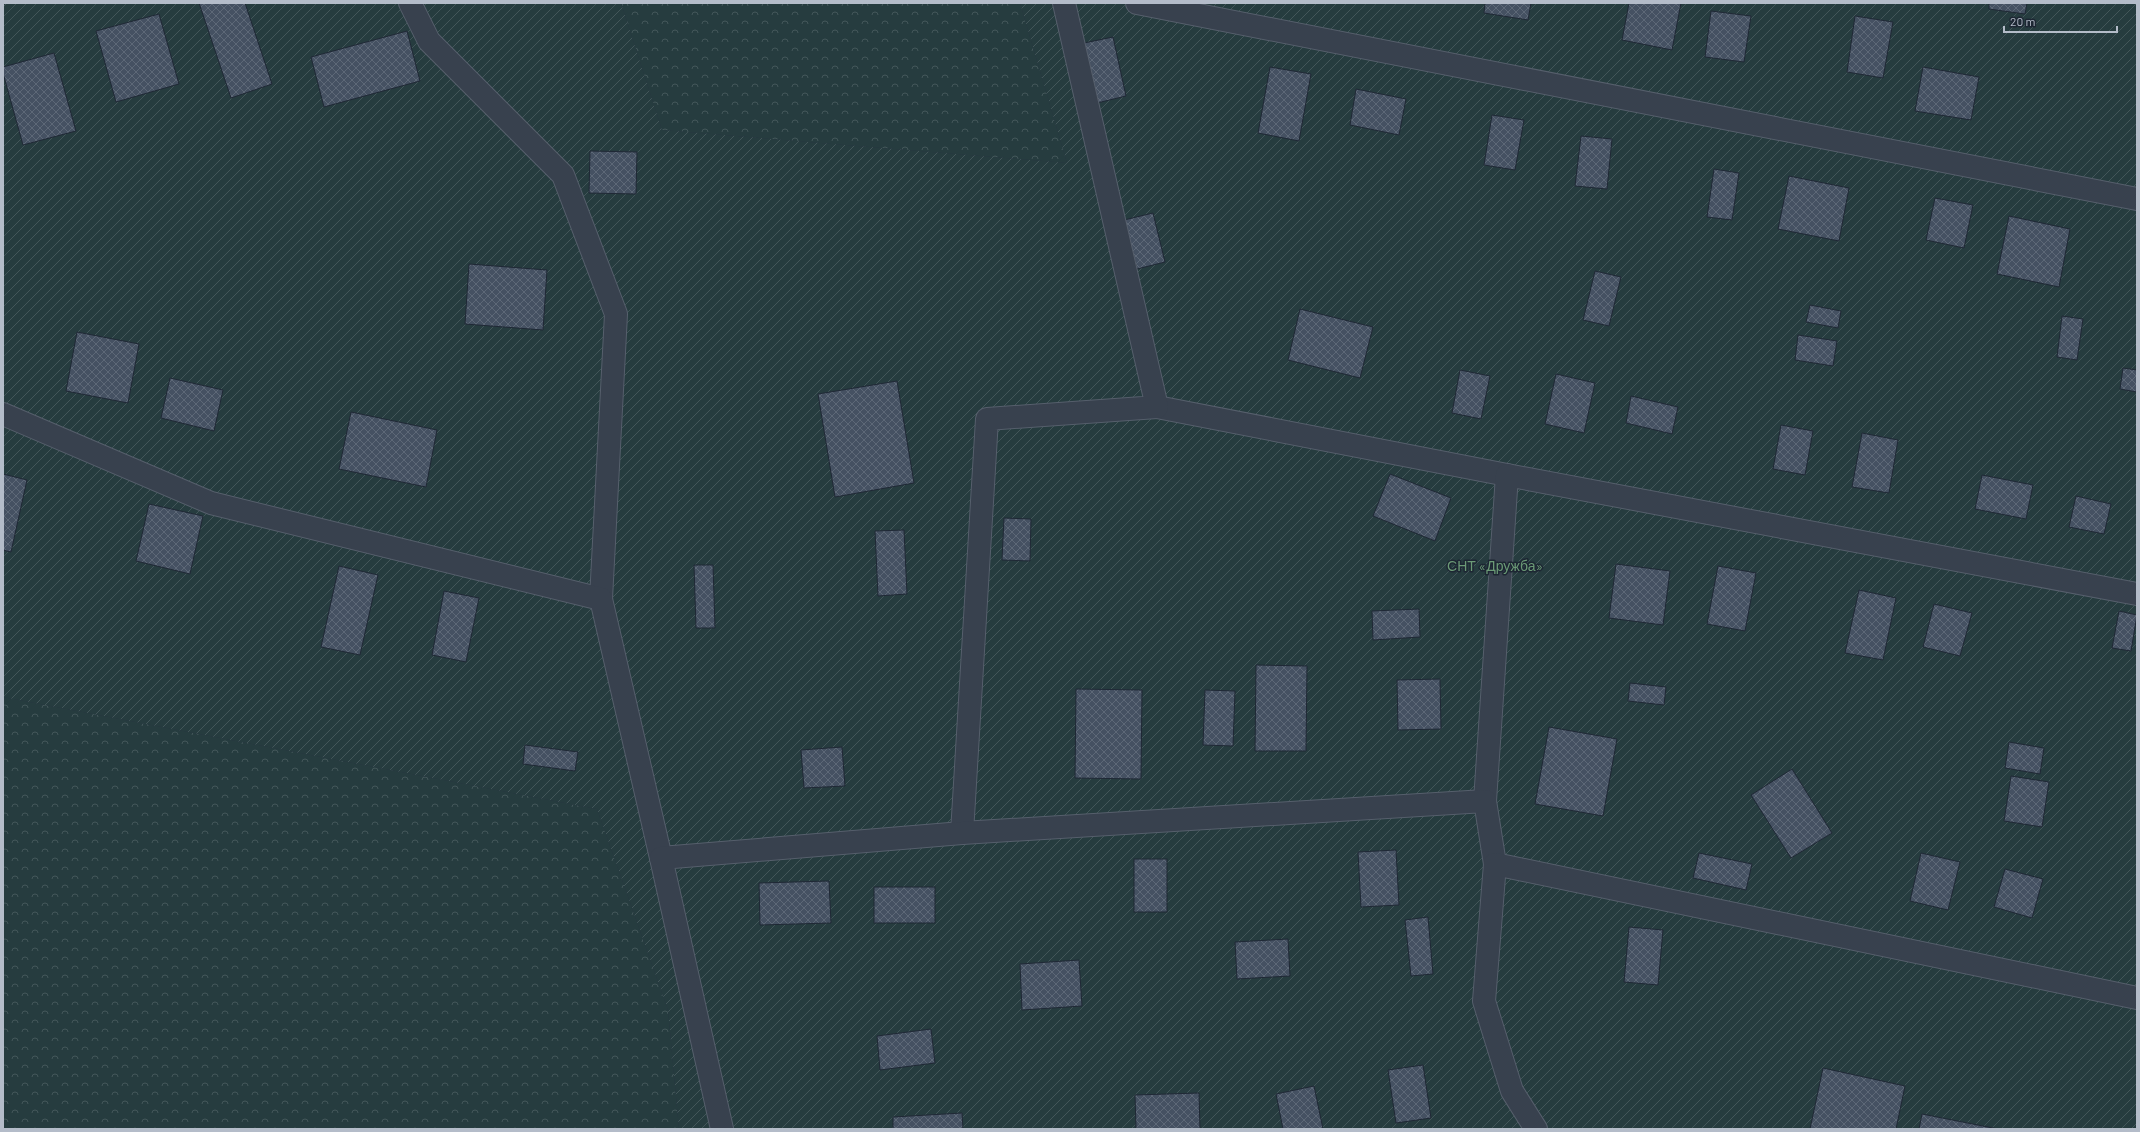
<svg xmlns="http://www.w3.org/2000/svg" width="2140" height="1132" font-family="Barlow,sans-serif">
<defs>
<pattern id="forest-crowns" width="20" height="18" patternUnits="userSpaceOnUse"><rect width="20" height="18" fill="#263c3f"/><path d="M2 6a3 3 0 1 1 6 0M12 15a3 3 0 1 1 6 0" fill="none" stroke="#435659"/></pattern>
<pattern id="garden-furrows" width="10" height="10" patternUnits="userSpaceOnUse"><rect width="10" height="10" fill="#263c3f"/><path d="M-1 1l2-2M0 10L10 0M9 11l2-2" fill="none" stroke="#435659"/></pattern>
<pattern id="building-cross-hatch" width="8" height="8" patternUnits="userSpaceOnUse"><rect width="8" height="8" fill="#455162"/><path d="M0 0l8 8M0 8l8-8" fill="none" stroke="#5d6877"/></pattern>
</defs>
<rect width="100%" height="100%" fill="#242f3e"/>
<!-- forest -->
<g fill="url(#forest-crowns)">
<polygon points="621,3 1020,3 1067,163 662,130"/>
<polygon points="3,697 597,809 668,1010 679,1129 3,1129"/>
</g>
<!-- garden -->
<polygon fill="url(#garden-furrows)" points="3,3 621,3 662,130 1067,163 1020,3 2137,3 2137,1129 679,1129 668,1010 597,809 3,697"/>
<!-- building -->
<g fill="url(#building-cross-hatch)" stroke="#1f2835">
<polygon points="199,3 245,3 272,84 231,98"/>
<polygon points="1485,3 1531,3 1528,20 1484,13"/>
<polygon points="1629,3 1681,3 1672,50 1622,40"/>
<polygon points="1989,3 2027,3 2025,14 1989,9"/>
<polygon points="1711,11 1751,16 1744,62 1705,57"/>
<polygon points="159,14 179,84 116,102 96,31"/>
<polygon points="1855,16 1893,22 1883,78 1847,72"/>
<polygon points="407,31 420,81 324,107 311,57"/>
<polygon points="1113,37 1126,96 1097,103 1084,43"/>
<polygon points="54,53 76,131 23,145 3,73 3,67"/>
<polygon points="1270,67 1311,74 1299,141 1258,133"/>
<polygon points="1923,67 1979,77 1971,120 1915,111"/>
<polygon points="1356,89 1406,99 1399,135 1350,125"/>
<polygon points="1492,115 1524,120 1515,170 1484,165"/>
<polygon points="1581,136 1612,139 1607,189 1575,186"/>
<polygon points="590,151 637,152 636,194 589,193"/>
<polygon points="1714,169 1739,173 1732,220 1707,217"/>
<polygon points="1789,176 1849,188 1839,241 1778,229"/>
<polygon points="1935,198 1973,205 1964,248 1926,240"/>
<polygon points="1153,213 1165,262 1137,269 1124,220"/>
<polygon points="2009,216 2070,229 2059,287 1997,274"/>
<polygon points="469,264 547,270 543,330 465,324"/>
<polygon points="1595,271 1621,277 1609,326 1583,320"/>
<polygon points="1810,305 1841,311 1838,328 1806,322"/>
<polygon points="1300,309 1373,327 1360,378 1288,360"/>
<polygon points="2062,316 2083,319 2077,360 2057,357"/>
<polygon points="77,332 139,344 128,403 66,391"/>
<polygon points="1798,335 1837,341 1833,366 1795,360"/>
<polygon points="2123,368 2137,370 2137,392 2120,389"/>
<polygon points="1460,370 1490,376 1481,419 1452,413"/>
<polygon points="1556,374 1595,383 1584,433 1545,424"/>
<polygon points="170,378 223,390 214,431 161,418"/>
<polygon points="897,381 914,483 835,497 818,394"/>
<polygon points="1631,396 1678,407 1672,434 1626,423"/>
<polygon points="351,412 437,430 426,487 339,469"/>
<polygon points="1781,425 1813,431 1805,475 1773,469"/>
<polygon points="1862,433 1898,440 1889,493 1852,487"/>
<polygon points="3,474 27,480 11,552 3,550"/>
<polygon points="1390,474 1451,498 1435,541 1373,516"/>
<polygon points="1982,475 2033,485 2026,519 1975,509"/>
<polygon points="2076,496 2111,504 2104,534 2069,527"/>
<polygon points="149,504 203,516 190,574 136,561"/>
<polygon points="1004,518 1031,519 1030,561 1002,560"/>
<polygon points="904,530 907,594 878,596 875,531"/>
<polygon points="1616,564 1670,571 1663,625 1609,618"/>
<polygon points="694,565 713,565 715,628 696,628"/>
<polygon points="339,566 378,575 360,655 321,647"/>
<polygon points="1718,566 1756,573 1745,631 1707,624"/>
<polygon points="1859,590 1896,598 1883,660 1845,653"/>
<polygon points="444,591 479,598 466,662 432,655"/>
<polygon points="1934,604 1972,613 1960,656 1923,647"/>
<polygon points="1419,609 1420,637 1373,640 1372,611"/>
<polygon points="2119,611 2137,615 2131,651 2112,648"/>
<polygon points="1256,665 1307,666 1306,751 1255,751"/>
<polygon points="1440,679 1441,729 1398,730 1397,680"/>
<polygon points="1630,683 1666,687 1664,705 1628,701"/>
<polygon points="1076,689 1142,690 1141,779 1075,778"/>
<polygon points="1205,690 1235,691 1233,746 1203,745"/>
<polygon points="1549,727 1617,739 1603,816 1535,804"/>
<polygon points="2009,742 2044,748 2040,774 2005,768"/>
<polygon points="525,745 578,752 575,771 523,764"/>
<polygon points="842,747 845,786 804,788 801,750"/>
<polygon points="1792,769 1832,833 1791,858 1751,795"/>
<polygon points="2011,776 2049,782 2042,827 2004,821"/>
<polygon points="1396,850 1399,905 1361,907 1358,852"/>
<polygon points="1699,853 1752,864 1746,890 1693,878"/>
<polygon points="1921,853 1960,862 1948,910 1910,901"/>
<rect x="1134" y="859" width="33" height="53"/>
<polygon points="2005,869 2043,879 2032,918 1994,907"/>
<polygon points="829,881 831,923 760,925 759,883"/>
<rect x="874" y="887" width="61" height="36"/>
<polygon points="1428,917 1433,974 1411,976 1405,920"/>
<polygon points="1629,927 1663,930 1658,985 1624,982"/>
<polygon points="1288,939 1290,976 1237,979 1235,942"/>
<polygon points="1079,960 1082,1006 1022,1010 1020,964"/>
<polygon points="931,1029 935,1063 880,1070 877,1036"/>
<polygon points="1423,1065 1431,1118 1396,1123 1388,1070"/>
<polygon points="1823,1068 1905,1086 1896,1129 1810,1129"/>
<polygon points="1314,1086 1323,1129 1283,1129 1276,1094"/>
<polygon points="1199,1093 1200,1129 1136,1129 1135,1095"/>
<polygon points="962,1113 963,1129 893,1129 893,1117"/>
<polygon points="1922,1114 1998,1129 1919,1129"/>
</g>
<g fill="none" stroke-linecap="round" stroke-linejoin="round">
<!-- minor casing -->
<g stroke="#565f6c" stroke-width="24">
<g id="minor">
<polyline points="410,3 429,41 563,175 616,314 601,599"/>
<polyline points="1137,3 2137,199"/>
<polyline points="1157,407 1507,475"/>
<polyline points="3,414 211,503 601,599 661,858"/>
<polyline points="1485,801 1507,475 2137,594"/>
<polyline points="962,833 987,419 1157,407 1064,3"/>
<polyline points="722,1129 661,858 962,833 1485,801 1495,864"/>
<polyline points="1536,1129 1512,1091 1484,1001 1495,864 2137,998"/>
</g>
</g>
<!-- minor -->
<use href="#minor" stroke="#38414e" stroke-width="22"/>
</g>
<g text-anchor="middle" dominant-baseline="central" stroke-width="3" stroke-linejoin="round" paint-order="stroke">
<!-- park labels -->
<g font-size="14" fill="#6b9a76" stroke="#1d2633">
<text x="1495" y="565">СНТ «Дружба»</text>
</g>
</g>
<!-- border -->
<rect width="2140" height="1132" fill="none" stroke="#b4bcc9" stroke-width="8"/>
<!-- scale -->
<path d="M2004 26v6h113v-6" fill="none" stroke="#b4bcc9" stroke-width="2"/>
<text x="2010" y="26" font-size="12" fill="#b4bcc9" stroke="#1d2633" stroke-width="3" paint-order="stroke">20 m</text>
</svg>
